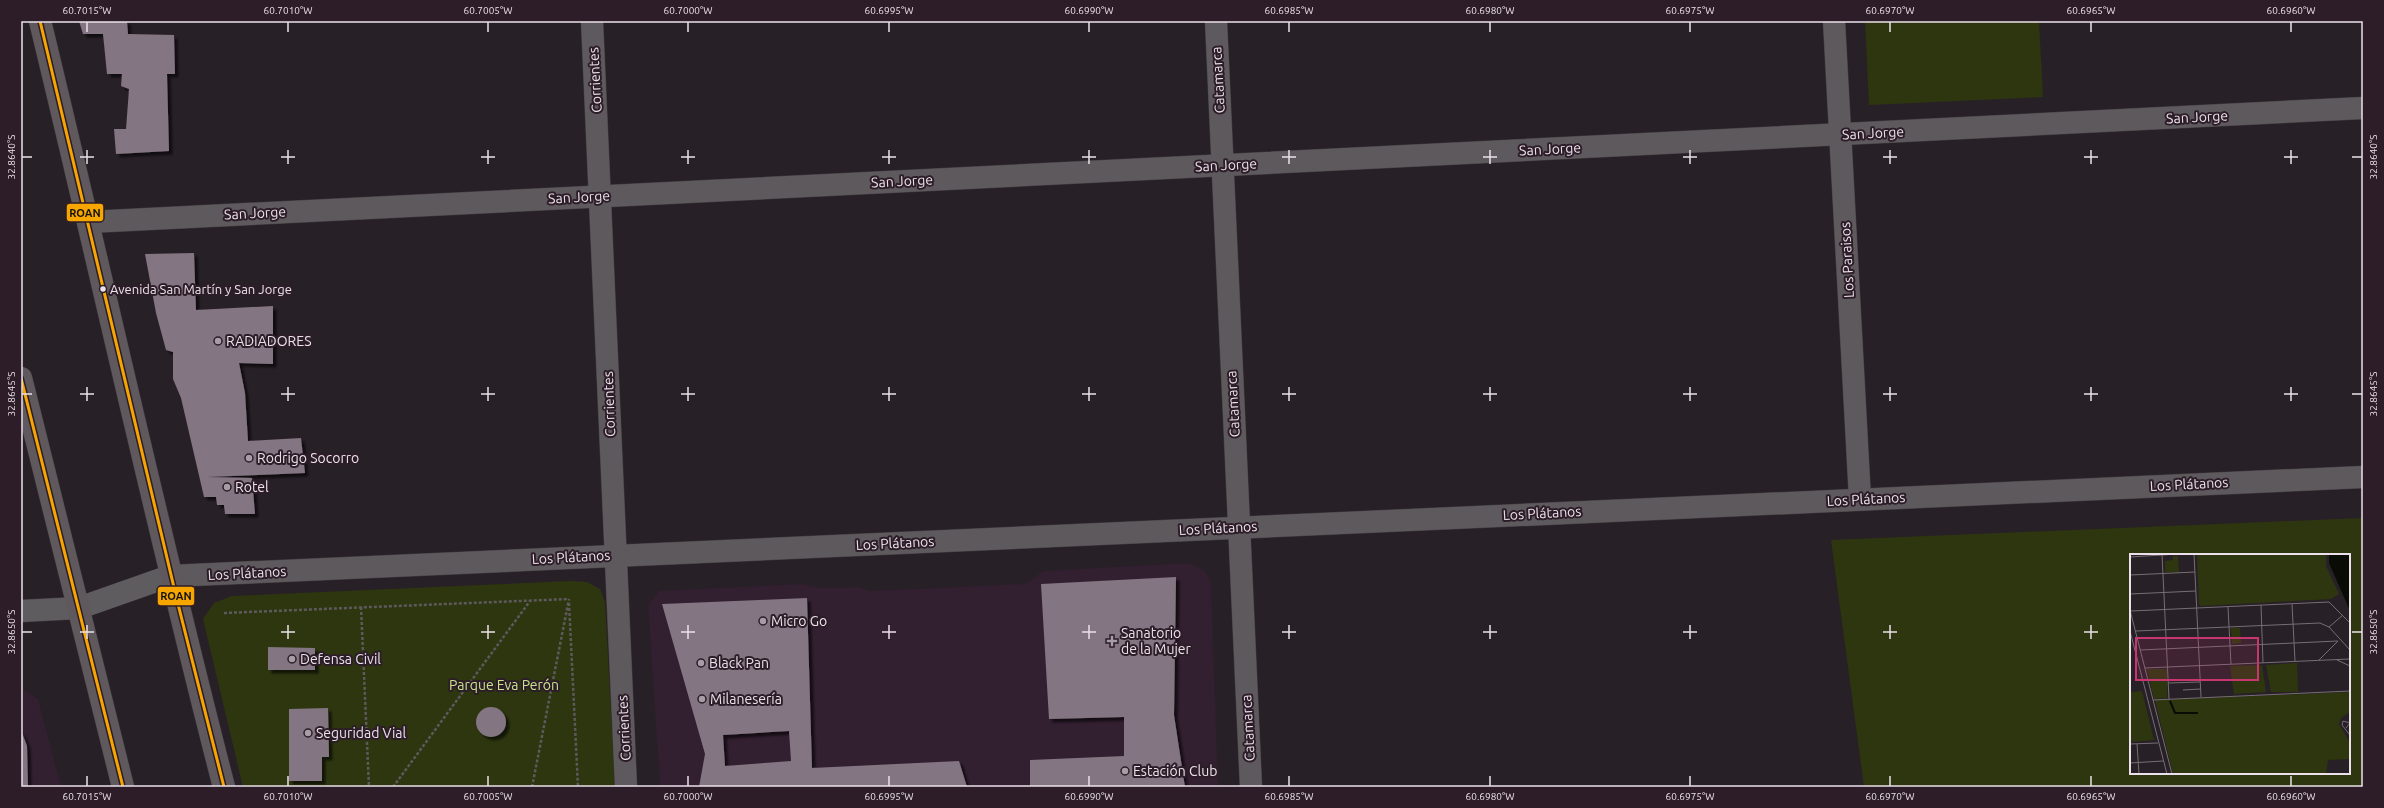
<svg xmlns="http://www.w3.org/2000/svg" width="2384" height="808" font-family="Ubuntu,sans-serif">
<defs>
<filter id="shadow"><feDropShadow dx="3.5" dy="3.5" stdDeviation="1" flood-color="#0009"/></filter>
</defs>
<rect width="100%" height="100%" fill="#282027"/>
<!-- built -->
<g fill="#321f30">
<polygon points="1188,563 1204,570 1211,582 1218,787 660,787 648,605 659,591 802,584 821,588 858,587 871,591 1026,584 1043,571"/>
<polygon points="21,688 38,699 61,787 21,787"/>
</g>
<!-- green -->
<g fill="#2d360f" fill-rule="evenodd">
<polygon points="1865,21 2039,21 2043,97 1869,105"/>
<path d="M 2363,518 L 2363,787 L 1864,787 L 1831,540 ZM 2131,555 L 2349,555 L 2349,773 L 2131,773 Z"/>
<polygon points="570,581 587,582 600,589 605,602 615,787 243,787 203,619 214,603 232,596"/>
</g>
<!-- building -->
<g fill="#837581" fill-rule="evenodd" filter="url(#shadow)">
<polygon points="79,21 127,21 128,34 174,35 175,74 167,74 169,151 116,154 114,129 126,129 129,89 121,86 122,74 107,74 103,34 83,34"/>
<polygon points="194,253 196,310 273,306 273,364 239,363 245,393 248,441 301,438 305,473 207,477 252,478 255,514 225,514 224,505 217,505 216,497 204,497 181,398 173,379 173,352 166,350 156,313 145,254"/>
<polygon points="1176,577 1174,715 1185,787 1030,787 1030,760 1124,756 1124,717 1049,719 1041,584"/>
<path d="M 807,598 L 812,768 L 959,761 L 967,787 L 699,787 L 705,754 L 662,604 ZM 789,731 L 791,761 L 725,766 L 723,735 Z"/>
<polygon points="268,647 315,648 315,670 268,670"/>
<circle cx="491" cy="722" r="15"/>
<polygon points="328,708 329,757 322,757 322,781 289,781 289,709"/>
<polygon points="21,730 27,746 28,787 21,787"/>
</g>
<g fill="none" stroke-linecap="round" stroke-linejoin="round">
<!-- minor casing -->
<g stroke="#433c41" stroke-width="23">
<g id="minor">
<polyline points="592,21 626,787"/>
<polyline points="1216,21 1251,787"/>
<polyline points="1834,21 1860,499"/>
<polyline points="89,222 2363,108"/>
</g>
</g>
<!-- tertiary casing -->
<g stroke="#433c41" stroke-width="23">
<polyline id="tertiary" points="170,576 2363,477"/>
</g>
<!-- secondary casing -->
<g stroke="#433c41" stroke-width="23">
<polyline id="secondary" points="21,611 79,608 170,576"/>
</g>
<!-- primary casing -->
<g stroke="#433c41" stroke-width="23">
<g id="primary">
<path d="M 40,21 C 102,276 158,533 224,787"/>
<polyline points="21,378 123,787"/>
</g>
</g>
<!-- path -->
<g stroke="#5e595d" stroke-width="2.5" stroke-dasharray="3 2" stroke-linecap="butt">
<polyline points="569,603 578,787"/>
<polyline points="361,607 369,787"/>
<polyline points="224,613 569,599"/>
<polyline points="393,787 530,601"/>
<polyline points="532,787 569,599"/>
</g>
<!-- minor -->
<use href="#minor" stroke="#5d595c" stroke-width="22"/>
<!-- tertiary -->
<use href="#tertiary" stroke="#5d595c" stroke-width="22"/>
<!-- secondary -->
<use href="#secondary" stroke="#5f5c5f" stroke-width="22"/>
<!-- primary -->
<use href="#primary" stroke="#5f595e" stroke-width="22"/>
<!-- bus-1 casing -->
<g stroke="#2c1d29" stroke-width="6">
<g id="bus-1">
<polyline points="40,21 176,596 224,787"/>
<polyline points="21,378 123,787"/>
</g>
</g>
<!-- bus-1 -->
<use href="#bus-1" stroke="#f7a600" stroke-width="3"/>
</g>
<!-- ticks -->
<path fill="none" stroke="#ece1ea" stroke-width="1.5" d="M 87,22 L 87,32M 288,22 L 288,32M 488,22 L 488,32M 688,22 L 688,32M 889,22 L 889,32M 1089,22 L 1089,32M 1289,22 L 1289,32M 1490,22 L 1490,32M 1690,22 L 1690,32M 1890,22 L 1890,32M 2091,22 L 2091,32M 2291,22 L 2291,32M 87,150 L 87,164M 288,150 L 288,164M 488,150 L 488,164M 688,150 L 688,164M 889,150 L 889,164M 1089,150 L 1089,164M 1289,150 L 1289,164M 1490,150 L 1490,164M 1690,150 L 1690,164M 1890,150 L 1890,164M 2091,150 L 2091,164M 2291,150 L 2291,164M 22,157 L 32,157M 80,157 L 94,157M 281,157 L 295,157M 481,157 L 495,157M 681,157 L 695,157M 882,157 L 896,157M 1082,157 L 1096,157M 1282,157 L 1296,157M 1483,157 L 1497,157M 1683,157 L 1697,157M 1883,157 L 1897,157M 2084,157 L 2098,157M 2284,157 L 2298,157M 2352,157 L 2362,157M 87,387 L 87,401M 288,387 L 288,401M 488,387 L 488,401M 688,387 L 688,401M 889,387 L 889,401M 1089,387 L 1089,401M 1289,387 L 1289,401M 1490,387 L 1490,401M 1690,387 L 1690,401M 1890,387 L 1890,401M 2091,387 L 2091,401M 2291,387 L 2291,401M 22,394 L 32,394M 80,394 L 94,394M 281,394 L 295,394M 481,394 L 495,394M 681,394 L 695,394M 882,394 L 896,394M 1082,394 L 1096,394M 1282,394 L 1296,394M 1483,394 L 1497,394M 1683,394 L 1697,394M 1883,394 L 1897,394M 2084,394 L 2098,394M 2284,394 L 2298,394M 2352,394 L 2362,394M 87,625 L 87,639M 288,625 L 288,639M 488,625 L 488,639M 688,625 L 688,639M 889,625 L 889,639M 1089,625 L 1089,639M 1289,625 L 1289,639M 1490,625 L 1490,639M 1690,625 L 1690,639M 1890,625 L 1890,639M 2091,625 L 2091,639M 22,632 L 32,632M 80,632 L 94,632M 281,632 L 295,632M 481,632 L 495,632M 681,632 L 695,632M 882,632 L 896,632M 1082,632 L 1096,632M 1282,632 L 1296,632M 1483,632 L 1497,632M 1683,632 L 1697,632M 1883,632 L 1897,632M 2084,632 L 2098,632M 2352,632 L 2362,632M 87,776 L 87,786M 288,776 L 288,786M 488,776 L 488,786M 688,776 L 688,786M 889,776 L 889,786M 1089,776 L 1089,786M 1289,776 L 1289,786M 1490,776 L 1490,786M 1690,776 L 1690,786M 1890,776 L 1890,786M 2091,776 L 2091,786M 2291,776 L 2291,786"/>
<!-- markers -->
<circle fill="#ece1ea" stroke="#2c1d29" stroke-width="1.5" cx="103" cy="289" r="3.5"/>
<g fill="#a79da6" stroke="#2c1d29" stroke-width="1.5">
<circle cx="218" cy="341" r="4"/>
<circle cx="249" cy="458" r="4"/>
<circle cx="227" cy="487" r="4"/>
<circle cx="763" cy="621" r="4"/>
<path d="M1110 635h4v4h4v4h-4v4h-4v-4h-4v-4h4z"/>
<circle cx="292" cy="659" r="4"/>
<circle cx="701" cy="663" r="4"/>
<circle cx="702" cy="699" r="4"/>
<circle cx="308" cy="733" r="4"/>
<circle cx="1125" cy="771" r="4"/>
</g>
<g text-anchor="middle" dominant-baseline="central" stroke-width="4" stroke-linejoin="round" paint-order="stroke">
<!-- bus labels -->
<g font-size="13" fill="#ece1ea" stroke="#2c1d29" text-anchor="start">
<text x="110" y="289">Avenida San Martín y San Jorge</text>
</g>
<!-- street labels -->
<g font-size="14" fill="#ece1ea" stroke="#2c1d29">
<text transform="translate(595 80) rotate(-93)">Corrientes</text>
<text transform="translate(1218 80) rotate(-93)">Catamarca</text>
<text transform="translate(2197 117) rotate(-3)">San Jorge</text>
<text transform="translate(1873 133) rotate(-3)">San Jorge</text>
<text transform="translate(1550 149) rotate(-3)">San Jorge</text>
<text transform="translate(1226 165) rotate(-3)">San Jorge</text>
<text transform="translate(902 181) rotate(-3)">San Jorge</text>
<text transform="translate(579 197) rotate(-3)">San Jorge</text>
<text transform="translate(255 213) rotate(-3)">San Jorge</text>
<text transform="translate(1847 260) rotate(-93)">Los Paraisos</text>
<text transform="translate(609 404) rotate(-92)">Corrientes</text>
<text transform="translate(1233 404) rotate(-93)">Catamarca</text>
<text transform="translate(2189 484) rotate(-3)">Los Plátanos</text>
<text transform="translate(1866 499) rotate(-3)">Los Plátanos</text>
<text transform="translate(1542 513) rotate(-3)">Los Plátanos</text>
<text transform="translate(1218 528) rotate(-3)">Los Plátanos</text>
<text transform="translate(895 543) rotate(-3)">Los Plátanos</text>
<text transform="translate(571 557) rotate(-3)">Los Plátanos</text>
<text transform="translate(247 573) rotate(-3)">Los Plátanos</text>
<text transform="translate(624 728) rotate(-93)">Corrientes</text>
<text transform="translate(1248 728) rotate(-93)">Catamarca</text>
</g>
<!-- poi labels -->
<g font-size="14" fill="#ece1ea" stroke="#2c1d29" text-anchor="start">
<text x="226" y="341">RADIADORES</text>
<text x="257" y="458">Rodrigo Socorro</text>
<text x="235" y="487">Rotel</text>
<text x="771" y="621">Micro Go</text>
<text x="1121" y="633">Sanatorio<tspan x="1121" dy="16">de la Mujer</tspan></text>
<text x="300" y="659">Defensa Civil</text>
<text x="709" y="663">Black Pan</text>
<text x="710" y="699">Milanesería</text>
<text x="316" y="733">Seguridad Vial</text>
<text x="1133" y="771">Estación Club</text>
</g>
<!-- park labels -->
<g font-size="14" fill="#c9e38b" stroke="#2c1d29">
<text x="504" y="685">Parque Eva Perón</text>
</g>
</g>
<!-- overview -->
<g transform="translate(2130 554)">
<rect width="220" height="220" fill="#282027"/>
<path d="M 196,0 L 196,12 L 209,40 L 201,45 L 71,52 L 69,50 L 67,1 ZM 43,2 L 48,2 L 49,18 L 35,18 L 35,7 L 43,6 ZM 101,74 L 110,74 L 111,89 L 102,90 ZM 167,109 L 168,138 L 141,138 L 136,111 ZM 132,111 L 136,138 L 104,140 L 100,112 ZM 17,115 L 37,115 L 37,144 L 24,145 ZM 12,137 L 24,186 L 0,188 L 0,138 ZM 220,138 L 220,158 L 211,164 L 209,170 L 220,189 L 220,205 L 198,206 L 196,220 L 43,220 L 25,146 Z" fill="#2d360f"/>
<path d="M 199,0 L 220,0 L 220,57 L 199,9 Z" fill="#080c04"/>
<path fill="none" stroke="#080c04" stroke-width="2" d="M 40,147 L 45,159 L 68,159"/>
<path fill="none" stroke="#766d75" stroke-width="1" d="M 32,0 L 39,145M 64,0 L 71,143M 0,3 L 48,0M 0,21 L 65,18M 0,40 L 66,37M 162,50 L 165,107M 131,51 L 133,109M 98,53 L 101,110M 0,56 L 42,220M 1,57 L 199,48 L 220,69M 199,73 L 213,61M 0,77 L 37,220M 6,77 L 190,69 L 199,73 L 220,96M 10,96 L 208,87M 189,106 L 208,87M 207,106 L 220,112M 15,114 L 220,105M 38,129 L 70,128M 53,136 L 71,135M 23,146 L 220,137M 213,167 L 212,171 L 220,181M 213,167 L 220,169 L 216,174M 0,190 L 28,189M 7,190 L 9,220M 0,209 L 33,207"/>
<path fill="#c83670" fill-opacity="0.15" stroke="#c83670" stroke-width="2" d="M 6,84 L 128,84 L 128,126 L 6,126 Z"/>
<rect width="220" height="220" fill="none" stroke="#ece1ea" stroke-width="2"/>
</g>
<g stroke="#2c1d29" stroke-width="1.5">
<rect x="66" y="203" width="38" height="19" rx="4" fill="#f7a600"/>
<rect x="157" y="586" width="38" height="20" rx="4" fill="#f7a600"/>
</g>
<g font-size="11" text-anchor="middle" font-weight="bold" fill="#111">
<text x="85" y="217">ROAN</text>
<text x="176" y="600">ROAN</text>
</g>
<!-- border -->
<rect width="2384" height="808" fill="none" stroke="#2c1d29" stroke-width="44"/>
<rect x="22" y="22" width="2340" height="764" fill="none" stroke="#ece1ea" stroke-width="1.5"/>
<g font-size="10" text-anchor="middle" fill="#ece1ea">
<text x="87" y="14">60.7015°W</text>
<text x="288" y="14">60.7010°W</text>
<text x="488" y="14">60.7005°W</text>
<text x="688" y="14">60.7000°W</text>
<text x="889" y="14">60.6995°W</text>
<text x="1089" y="14">60.6990°W</text>
<text x="1289" y="14">60.6985°W</text>
<text x="1490" y="14">60.6980°W</text>
<text x="1690" y="14">60.6975°W</text>
<text x="1890" y="14">60.6970°W</text>
<text x="2091" y="14">60.6965°W</text>
<text x="2291" y="14">60.6960°W</text>
<text transform="translate(11 157) rotate(-90)" y="4">32.8640°S</text>
<text transform="translate(2373 157) rotate(-90)" y="4">32.8640°S</text>
<text transform="translate(11 394) rotate(-90)" y="4">32.8645°S</text>
<text transform="translate(2373 394) rotate(-90)" y="4">32.8645°S</text>
<text transform="translate(11 632) rotate(-90)" y="4">32.8650°S</text>
<text transform="translate(2373 632) rotate(-90)" y="4">32.8650°S</text>
<text x="87" y="800">60.7015°W</text>
<text x="288" y="800">60.7010°W</text>
<text x="488" y="800">60.7005°W</text>
<text x="688" y="800">60.7000°W</text>
<text x="889" y="800">60.6995°W</text>
<text x="1089" y="800">60.6990°W</text>
<text x="1289" y="800">60.6985°W</text>
<text x="1490" y="800">60.6980°W</text>
<text x="1690" y="800">60.6975°W</text>
<text x="1890" y="800">60.6970°W</text>
<text x="2091" y="800">60.6965°W</text>
<text x="2291" y="800">60.6960°W</text>
</g>
</svg>
